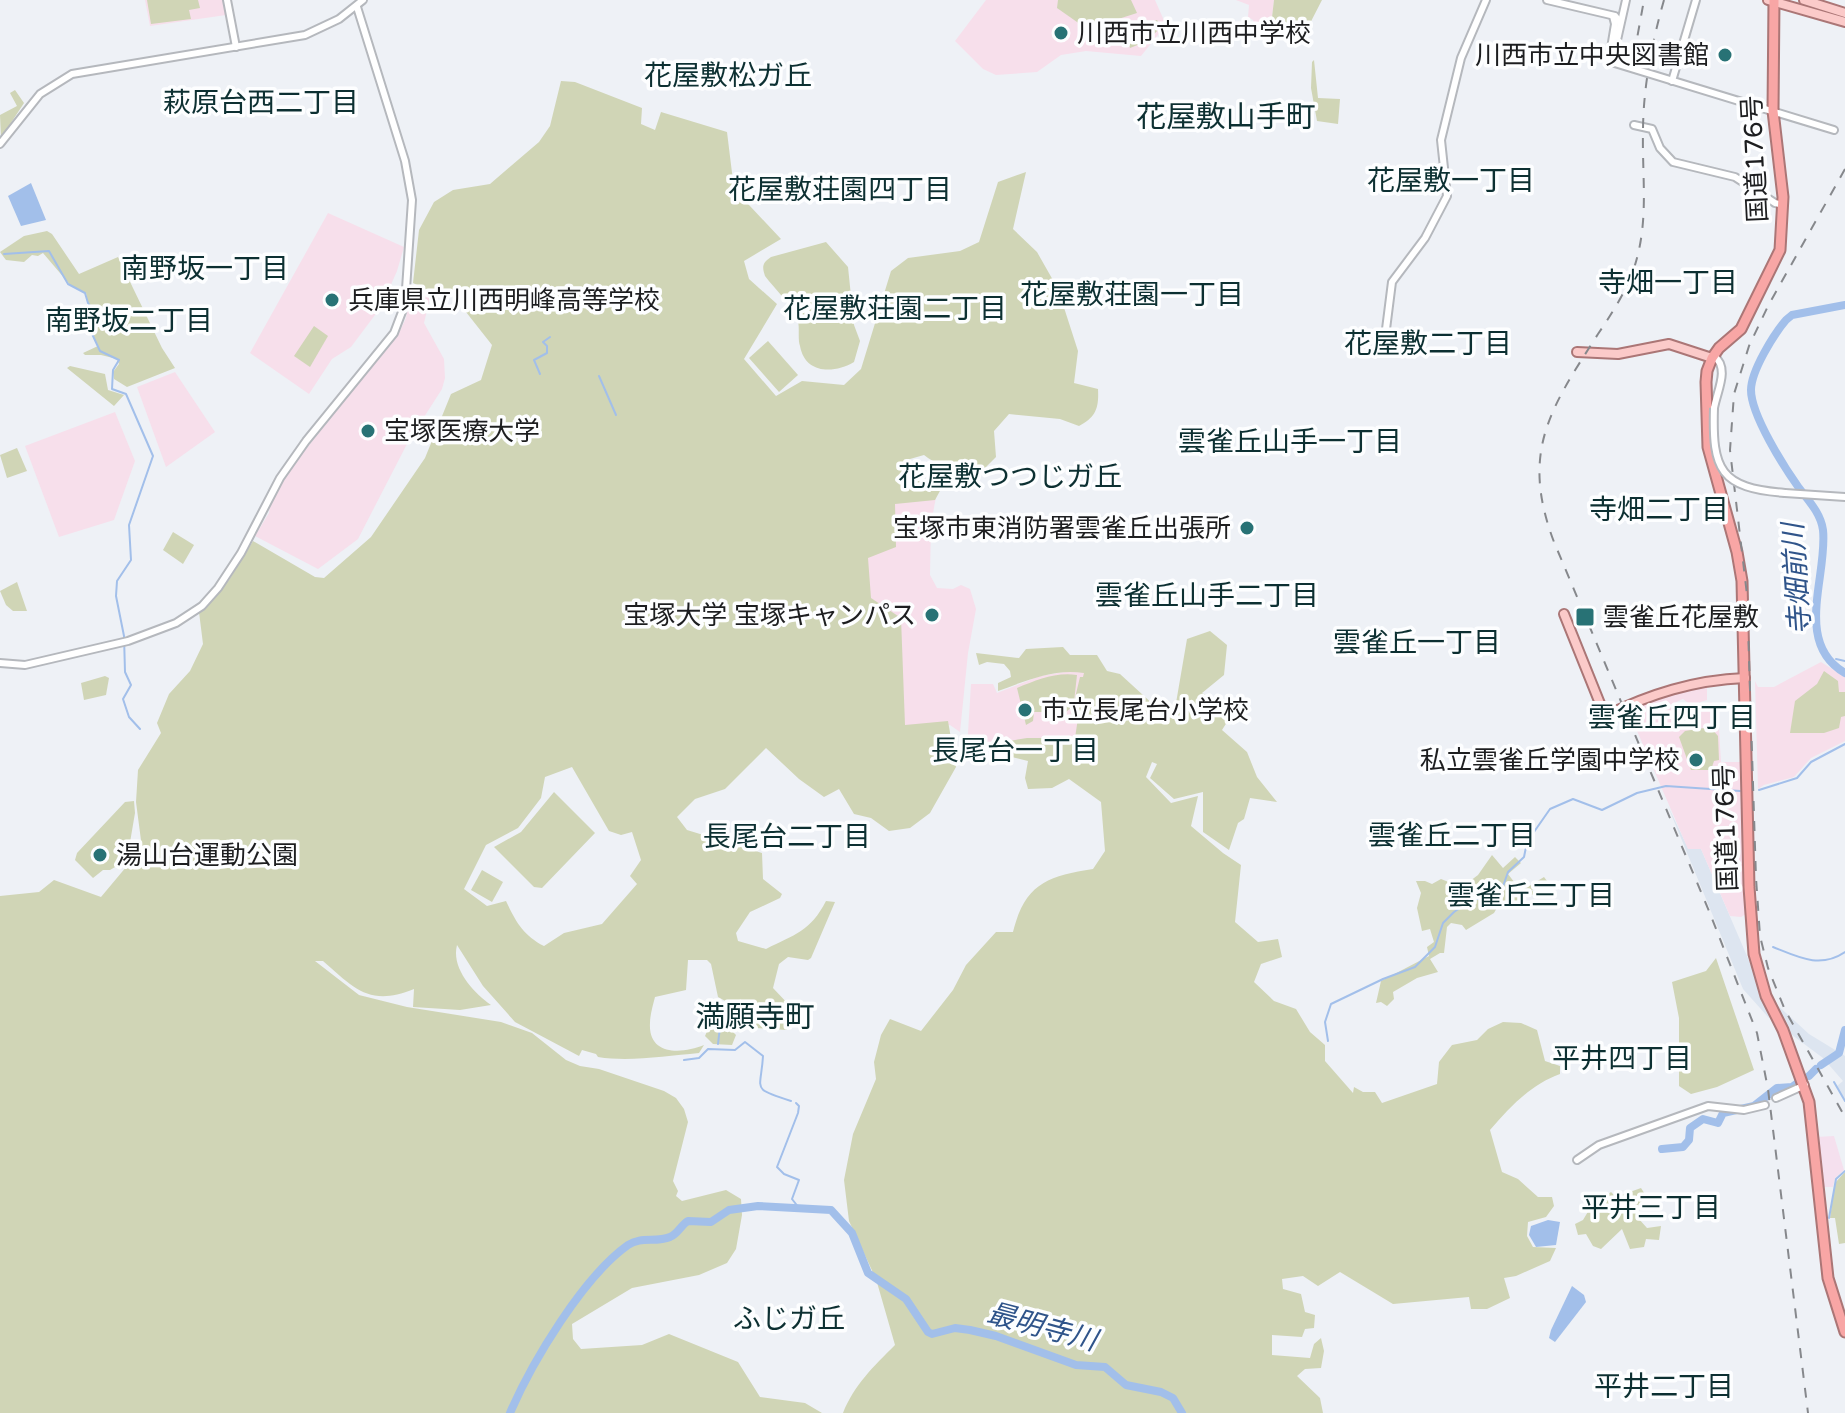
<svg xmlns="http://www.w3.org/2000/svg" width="1845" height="1413" font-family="'Varela Round','Noto Sans JP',sans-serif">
<rect width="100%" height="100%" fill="#eef1f6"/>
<!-- commercial -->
<polygon fill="#f5e0ee" points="1834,1136 1844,1170 1835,1178 1833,1187 1821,1187 1816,1137"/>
<!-- built -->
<polygon fill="#dde5f0" points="1667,804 1688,848 1701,849 1762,991 1809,1034 1845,1056 1845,1100 1837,1086 1843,1081 1823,1058 1768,1017 1743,989"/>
<!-- education -->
<g fill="#f7dfeb">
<polygon points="145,0 223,0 226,15 150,26"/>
<polygon points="986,0 1155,0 1166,25 1141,56 1086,51 1061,55 1037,72 996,75 983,69 955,41"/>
<polygon points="1236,0 1274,0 1271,26 1254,26 1253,20 1248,17 1249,5"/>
<polygon points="328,213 404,247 397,271 381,307 351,347 332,359 309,394 250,353"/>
<polygon points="411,289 430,298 424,323 444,359 445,378 442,389 408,442 358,539 318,569 255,536 269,513 270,505 278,489 297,460 399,333 406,318"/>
<polygon points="175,372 215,432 166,467 137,387"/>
<polygon points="115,412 135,461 114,520 59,537 25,446"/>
<polygon points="936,497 931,524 930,575 937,588 953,589 961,585 970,589 976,609 968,653 960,732 950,725 903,730 869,597 866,555 894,501"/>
<polygon points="1821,662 1845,677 1845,741 1811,758 1794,777 1764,785 1758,789 1755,681 1758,687 1774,687"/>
<polygon points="1070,671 1085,672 1079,739 1023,740 967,749 971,684 993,684 997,693 1040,676"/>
<polygon points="1707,684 1707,700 1691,705 1683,699 1670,705 1680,724 1690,720 1697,705 1712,702 1717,729 1719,729 1721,762 1743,762 1746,914 1741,917 1730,916 1701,849 1688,849 1628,710 1684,688"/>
</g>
<!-- green -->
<g fill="#d0d5b6" fill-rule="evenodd">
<polygon points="147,0 198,0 200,8 189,10 191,19 151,24"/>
<polygon points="1058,0 1131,0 1137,13 1087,29 1057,8"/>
<polygon points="1274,0 1322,0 1304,35 1300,38 1279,37 1278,30 1259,38 1251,29 1254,26 1271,26"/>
<path d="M 1157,20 L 1161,27 C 1152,37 1142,44 1130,48 L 1124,30 Z"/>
<polygon points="1314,60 1318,98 1340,99 1338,124 1317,121 1311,88 1312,62"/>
<path d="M 561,81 L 575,82 L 642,108 L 641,124 L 655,130 L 661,112 L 727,132 L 734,189 L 781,239 L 744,261 L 749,279 L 777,304 L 744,359 L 776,396 L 802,381 L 844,385 L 861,369 L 891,271 L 908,258 L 960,251 L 979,242 L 998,182 L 1026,172 L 1013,229 L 1037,252 L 1058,289 L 1078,351 L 1074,383 L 1098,389 C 1099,408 1096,417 1079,426 L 1060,419 L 1009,414 L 994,431 L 996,457 L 985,468 C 958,461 947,473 924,455 L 910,459 L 914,475 L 941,489 L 935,500 L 895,504 L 896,547 L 868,558 L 871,598 L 901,618 L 905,725 L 948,721 L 956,767 L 930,813 L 910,828 L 889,831 L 871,818 L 854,814 L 839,789 L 824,797 L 799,779 L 766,748 L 725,789 L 695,799 L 677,817 L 687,830 L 762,853 L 763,879 L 782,894 L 780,898 L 750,912 L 736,933 L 738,941 L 766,949 C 795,934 810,932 826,901 L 835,902 L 811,958 L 808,960 L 788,957 L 779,964 L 773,988 L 791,1007 L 787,1030 L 725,1026 L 727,1002 L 718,997 L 711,964 L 707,960 L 688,960 L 686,990 L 655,997 C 653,1005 650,1015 650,1023 C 648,1056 682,1054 704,1045 L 699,1053 C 666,1056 629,1062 598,1057 L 596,1054 L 582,1050 L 579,1056 L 515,1022 L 483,986 L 457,945 C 451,968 473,992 491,1005 L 460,1010 L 413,1007 L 414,989 C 370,1007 355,989 323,961 L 315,961 L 359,995 L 407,1007 L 501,1022 L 532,1033 L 566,1060 L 580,1066 L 599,1069 L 664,1091 L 676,1098 L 684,1109 L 688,1122 L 673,1181 L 678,1191 L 676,1196 L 682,1201 L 726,1190 L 741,1199 L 742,1215 L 736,1249 L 727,1263 L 699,1275 L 632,1288 L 572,1324 L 573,1339 L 581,1349 L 642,1345 L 669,1334 L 738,1362 L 760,1397 L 805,1403 L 822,1413 L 0,1413 L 0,896 L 39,892 L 54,880 L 101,897 L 142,848 L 136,802 L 138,770 L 161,733 L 157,723 L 169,694 L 190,671 L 203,644 L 199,612 L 229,580 L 253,541 L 315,577 L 324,578 L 371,537 L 425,458 L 451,394 L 481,380 L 492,345 L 451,293 L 436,294 L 413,283 L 419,230 L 434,202 L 453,190 L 490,184 L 539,142 L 550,126 ZM 572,767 L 609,831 L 621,835 L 632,832 L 641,860 L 630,876 L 637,884 L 602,924 L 564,933 L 544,946 C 523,935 516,922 506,901 L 487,906 L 464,889 L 486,845 L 518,828 L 541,798 L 545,777 Z"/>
<polygon points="15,90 24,103 1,138 0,115 17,106 10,93"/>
<polygon points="47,231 52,234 79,274 118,257 162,348 175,368 127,387 114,379 113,372 119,364 117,359 101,355 85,355 83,353 98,346 88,323 94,310 88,303 86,293 71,286 43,253 38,256 32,255 24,262 6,260 0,252 24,236"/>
<path d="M 826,242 L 848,267 L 854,325 L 860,341 L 854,362 C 834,374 805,374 800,346 C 797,337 801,324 796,316 C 789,302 775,289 765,276 C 762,267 762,263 771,257 Z"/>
<polygon points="314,326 328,336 310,367 294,356"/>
<polygon points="768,341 798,375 779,392 749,358"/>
<polygon points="70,366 105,374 108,390 124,395 114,406 67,368"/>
<polygon points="17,448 27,471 7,478 0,455"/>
<polygon points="173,532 194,545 183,564 163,550"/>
<polygon points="17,582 27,611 13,611 6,605 0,591"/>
<path d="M 1210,631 L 1227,645 L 1224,675 L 1202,693 L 1221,704 L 1229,719 L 1222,730 L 1247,752 L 1257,777 L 1277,802 L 1250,798 L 1244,819 L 1238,823 L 1229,850 L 1203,832 L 1203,792 L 1174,799 L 1150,778 L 1157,764 L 1152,762 L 1146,777 L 1171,803 L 1198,796 L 1191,826 L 1223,853 L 1241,865 L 1235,922 L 1258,942 L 1278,939 L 1282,957 L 1261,964 L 1254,982 L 1274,1001 L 1296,1009 L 1310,1032 L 1325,1045 L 1325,1061 L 1353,1093 L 1354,1087 L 1363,1092 L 1375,1092 L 1382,1103 L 1437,1084 L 1439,1062 L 1452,1045 L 1477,1040 L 1488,1029 L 1503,1022 L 1521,1023 L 1537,1030 L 1545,1061 L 1560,1066 L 1560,1074 C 1530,1085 1510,1107 1490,1130 L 1502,1172 L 1518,1179 L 1538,1197 L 1552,1197 L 1554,1206 L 1546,1217 L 1528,1222 L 1527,1236 L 1533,1247 L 1556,1248 L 1550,1261 L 1516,1276 L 1504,1278 L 1510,1298 L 1487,1309 L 1471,1309 L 1469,1297 L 1393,1304 L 1340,1272 L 1318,1286 L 1303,1276 L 1282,1279 L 1283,1289 L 1301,1294 L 1305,1312 L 1315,1315 L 1314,1328 L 1305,1329 L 1302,1337 L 1272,1335 L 1272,1355 L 1310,1358 L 1314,1344 L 1321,1338 L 1324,1351 L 1321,1368 L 1305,1369 L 1297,1376 L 1320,1398 L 1323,1413 L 843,1413 C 854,1385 874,1366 895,1345 L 876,1279 L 849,1221 L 844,1180 L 853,1134 L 876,1079 L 874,1062 L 881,1035 L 890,1019 L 921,1031 L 953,990 L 966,965 L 996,932 L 1013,932 C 1025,884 1047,876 1093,869 L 1105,851 L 1101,802 L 1069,779 L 1052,788 L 1028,789 L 1025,778 L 1028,761 L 1003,755 L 991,744 L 1027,738 L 1075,738 L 1078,718 L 1071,715 L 1073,706 L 1066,712 L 1034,712 L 1033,721 L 1026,725 L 1017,688 C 1037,680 1055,672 1077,675 L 1074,702 L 1080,677 L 1083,677 L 1084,673 C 1054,668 1026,681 998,691 L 998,683 L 1011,677 L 1010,671 L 1004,664 L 987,662 L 979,665 L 976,653 L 1019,658 L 1026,649 L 1063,647 L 1070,655 L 1097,655 L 1107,671 L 1120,674 L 1167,717 L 1176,703 L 1187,639 Z"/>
<polygon points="1824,671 1838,681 1839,692 1845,692 1845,716 1841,717 1839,728 1824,733 1790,733 1795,701 1817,684"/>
<polygon points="105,676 109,678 106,695 84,700 81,683"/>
<polygon points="1710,727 1718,736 1719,760 1714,761 1711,770 1691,770 1679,737 1685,731"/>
<polygon points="554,792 595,833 542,888 534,887 494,847 521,832"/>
<polygon points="134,801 135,813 127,860 110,870 103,870 93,878 75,860 77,853 125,802"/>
<polygon points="1492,855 1503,868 1515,857 1521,863 1508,874 1521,891 1544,877 1547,881 1532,890 1534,894 1512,903 1512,907 1498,906 1494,913 1466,930 1462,925 1451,923 1447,927 1444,953 1440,953 1430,959 1438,972 1417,978 1393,992 1394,999 1387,1006 1381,1002 1376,1003 1381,981 1429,956 1427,947 1434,942 1430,929 1422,931 1417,908 1421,893 1416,881 1425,881 1432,884 1441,879 1451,883 1453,906 1461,905 1462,887 1478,875"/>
<polygon points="482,870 503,882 492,902 471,890"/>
<polygon points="1716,958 1754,1070 1717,1087 1691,1094 1679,1086 1679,1018 1672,982 1706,971"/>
<polygon points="708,1029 733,1032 736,1035 732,1045 713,1044 705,1036"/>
<polygon points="1845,1172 1845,1243 1839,1244 1835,1218 1830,1218 1835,1183"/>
<polygon points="1641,1188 1648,1199 1636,1206 1638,1218 1647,1228 1661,1226 1659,1240 1646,1239 1644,1247 1630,1249 1622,1229 1601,1249 1593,1246 1586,1234 1578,1235 1575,1224 1583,1220 1589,1210 1611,1192 1616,1197"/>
</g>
<!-- water -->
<g fill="#a2bfea">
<polygon points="31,183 46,220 21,226 8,196"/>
<polygon points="1548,1220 1560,1222 1556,1245 1536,1247 1529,1235 1531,1226"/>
<polygon points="1572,1286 1584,1295 1586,1302 1555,1342 1549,1338 1551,1330"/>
</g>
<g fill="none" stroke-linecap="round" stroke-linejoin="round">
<!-- stream -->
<g stroke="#a2bfea" stroke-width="2">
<polyline points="4,254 49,251 68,284 85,293 88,303 93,310 87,323 100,351 119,360 113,370 112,389 126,394 153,456 129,525 131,560 117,581 116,596 124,636 125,672 131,685 123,699 129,717 140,729"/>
<polyline points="540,374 534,360 547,353 547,346 543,342 550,337"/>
<polyline points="599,376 616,415"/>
<polyline points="1836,659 1845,661"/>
<polyline points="1759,790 1797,778 1811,762 1845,744"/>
<path d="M 1773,947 C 1798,957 1820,969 1845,952"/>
<polyline points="1328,1041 1325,1022 1331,1004 1383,979 1415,967 1435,947 1443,923 1454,912 1470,901 1501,892 1508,872 1524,857 1527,842 1550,809 1573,799 1602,810 1637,793 1666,786 1740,791"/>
<polyline points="718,1044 720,1027"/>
<path d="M 684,1060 L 699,1058 L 708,1049 L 735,1050 L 745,1042 L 763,1056 C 761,1091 750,1088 791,1101"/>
<polyline points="1834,1082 1845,1101"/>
<polyline points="796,1103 799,1106 798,1113 777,1167 784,1174 799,1180 792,1199 799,1208"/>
<polyline points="1829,1218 1836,1179 1845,1171"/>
</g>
<!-- river -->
<g stroke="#a2bfea" stroke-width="8">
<path d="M 1845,305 L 1792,315 L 1786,320 C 1774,334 1751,371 1751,390 C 1751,415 1784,467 1799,488 C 1809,501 1821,514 1823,530 C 1828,575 1793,643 1845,673"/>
<polyline points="1821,1065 1839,1053 1845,1030"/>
<polyline points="1809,1076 1816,1069"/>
<polyline points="1662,1149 1683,1147 1689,1140 1690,1128 1703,1119 1718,1123 1723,1113 1754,1106 1777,1088 1792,1087 1799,1082"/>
<path d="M 510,1413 C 532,1362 583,1277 628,1245 C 641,1236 656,1243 670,1237 C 678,1234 681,1225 688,1221 L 711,1222 L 729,1210 L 758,1206 L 831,1210 L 852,1233 L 868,1273 L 906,1299 L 928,1332 L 932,1334 L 955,1328 L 970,1330 L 996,1336 L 1076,1365 L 1105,1367 L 1126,1385 L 1161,1392 L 1173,1398 L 1182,1413"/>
</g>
<!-- minor casing -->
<g stroke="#b5b8bd" stroke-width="10">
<g id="minor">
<polyline points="227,0 236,47"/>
<polyline points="1547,0 1615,16 1620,22"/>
<polyline points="1610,54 1615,24 1613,16"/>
<polyline points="1608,61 1834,130"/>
<polyline points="1608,61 1615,49 1626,0"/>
<polyline points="1672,81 1696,0"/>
<polyline points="1634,125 1652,129 1660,148 1673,162 1735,177 1775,203 1783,205"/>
<polyline points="0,144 40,94 72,74 305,35 339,19 363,0"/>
<polyline points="1384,345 1392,282 1425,238 1447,196 1441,140 1461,58 1486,0"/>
<path d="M 1714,356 C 1730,368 1717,391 1714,408"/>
<polyline points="1785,493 1845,497"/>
<polyline points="0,663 25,665 128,641 176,623 202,606 218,588 241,553 280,478 306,441 394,333 405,304 412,200 405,161 357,7"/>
<polyline points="1776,1098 1805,1085"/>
<polyline points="1577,1160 1599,1145 1708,1106 1744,1110 1765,1105"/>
</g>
</g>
<!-- major casing -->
<g stroke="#ab7676" stroke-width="12">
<g id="major">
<polyline points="1768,0 1845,22"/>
<polyline points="1804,0 1845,13"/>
<polyline points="1577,352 1618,354 1669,344 1712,358"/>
<path d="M 1564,614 L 1605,716 C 1650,694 1694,680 1745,678"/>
</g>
</g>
<!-- highway casing -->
<g stroke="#ab7676" stroke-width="13">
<polyline id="highway" points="1774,0 1773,111 1783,197 1780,250 1741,329 1719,348 1712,358 1707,371 1706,382 1708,447 1737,552 1742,581 1749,887 1754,954 1766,996 1783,1030 1809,1102 1828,1278 1845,1332"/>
</g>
<!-- minor -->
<use href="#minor" stroke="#fff" stroke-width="6"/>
<!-- major -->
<use href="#major" stroke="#fbcac9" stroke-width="8"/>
<!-- highway -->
<use href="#highway" stroke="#f8a6a5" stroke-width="9"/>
<!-- rail -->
<g stroke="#86888c" stroke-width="2" stroke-dasharray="10 10" stroke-linecap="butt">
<path d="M 1664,0 C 1652,42 1643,88 1643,132 C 1642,177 1649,220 1635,265 C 1627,290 1613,312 1598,334 C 1550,409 1520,452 1554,542 L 1709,911 L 1757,1033 L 1768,1089 L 1808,1413"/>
<polyline points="1634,55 1644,0"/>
<polyline points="1845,169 1768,306 1749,346 1734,394 1730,450 1747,595 1756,878 1760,936 1768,968 1785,1010 1845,1117"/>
</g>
<!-- minor-bridge casing -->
<g stroke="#b5b8bd" stroke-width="10" stroke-linecap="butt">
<path id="minor-bridge" d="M 1714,408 C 1712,470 1720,488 1785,493"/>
</g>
<!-- minor-bridge -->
<use href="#minor-bridge" stroke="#fff" stroke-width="6"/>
</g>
<!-- markers -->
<g fill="#287275" stroke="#fdfeff" stroke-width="3">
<circle cx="1061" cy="33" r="8"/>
<circle cx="1725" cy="55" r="8"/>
<circle cx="332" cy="300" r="8"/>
<circle cx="368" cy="431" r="8"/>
<circle cx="1247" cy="528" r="8"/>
<circle cx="932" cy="615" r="8"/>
<rect x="1575" y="607" width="20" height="20" rx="4"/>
<circle cx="1025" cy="710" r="8"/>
<circle cx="1696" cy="760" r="8"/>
<circle cx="100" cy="855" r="8"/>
</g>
<g text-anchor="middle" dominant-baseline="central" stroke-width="7" stroke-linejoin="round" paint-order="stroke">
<!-- poi labels -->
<g font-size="26" fill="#1d1e20" stroke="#fdfeff" text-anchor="start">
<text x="1077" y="33">川西市立川西中学校</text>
<text x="1709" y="55" text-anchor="end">川西市立中央図書館</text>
<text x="348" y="300">兵庫県立川西明峰高等学校</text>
<text x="384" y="431">宝塚医療大学</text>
<text x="1231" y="528" text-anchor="end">宝塚市東消防署雲雀丘出張所</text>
<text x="916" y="615" text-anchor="end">宝塚大学 宝塚キャンパス</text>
<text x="1603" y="617">雲雀丘花屋敷</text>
<text x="1041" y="710">市立長尾台小学校</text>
<text x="1680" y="760" text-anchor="end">私立雲雀丘学園中学校</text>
<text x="116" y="855">湯山台運動公園</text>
</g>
<!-- street labels -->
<g font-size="26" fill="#1d1e20" stroke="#fdfeff">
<text transform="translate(1755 159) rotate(-93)">国道176号</text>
<text transform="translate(1726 828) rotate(-92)">国道176号</text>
</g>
<!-- neighbourhood labels -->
<g font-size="28" fill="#0d3032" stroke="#fdfeff">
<text x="728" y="76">花屋敷松ガ丘</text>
<text x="261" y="103">萩原台西二丁目</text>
<text x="1451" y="181">花屋敷一丁目</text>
<text x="840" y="190">花屋敷荘園四丁目</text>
<text x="205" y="269">南野坂一丁目</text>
<text x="1668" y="283">寺畑一丁目</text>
<text x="1132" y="295">花屋敷荘園一丁目</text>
<text x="895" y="309">花屋敷荘園二丁目</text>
<text x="129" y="321">南野坂二丁目</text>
<text x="1428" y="344">花屋敷二丁目</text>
<text x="1290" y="442">雲雀丘山手一丁目</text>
<text x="1010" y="477">花屋敷つつじガ丘</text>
<text x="1659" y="510">寺畑二丁目</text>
<text x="1207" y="596">雲雀丘山手二丁目</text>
<text x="1417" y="643">雲雀丘一丁目</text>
<text x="1672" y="718">雲雀丘四丁目</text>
<text x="1015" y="751">長尾台一丁目</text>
<text x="1452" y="836">雲雀丘二丁目</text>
<text x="787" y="837">長尾台二丁目</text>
<text x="1531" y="896">雲雀丘三丁目</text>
<text x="1622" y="1059">平井四丁目</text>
<text x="1651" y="1208">平井三丁目</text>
<text x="789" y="1319">ふじガ丘</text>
<text x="1664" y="1387">平井二丁目</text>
</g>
<!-- water labels -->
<g font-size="28" font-style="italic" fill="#2f548a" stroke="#fdfeff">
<text transform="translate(1797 579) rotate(-94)">寺畑前川</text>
<text transform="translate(1042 1327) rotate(15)">最明寺川</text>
</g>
<!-- quarter labels -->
<g font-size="30" fill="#0d3032" stroke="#fdfeff">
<text x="1226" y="117">花屋敷山手町</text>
<text x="755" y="1017">満願寺町</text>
</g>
</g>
</svg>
